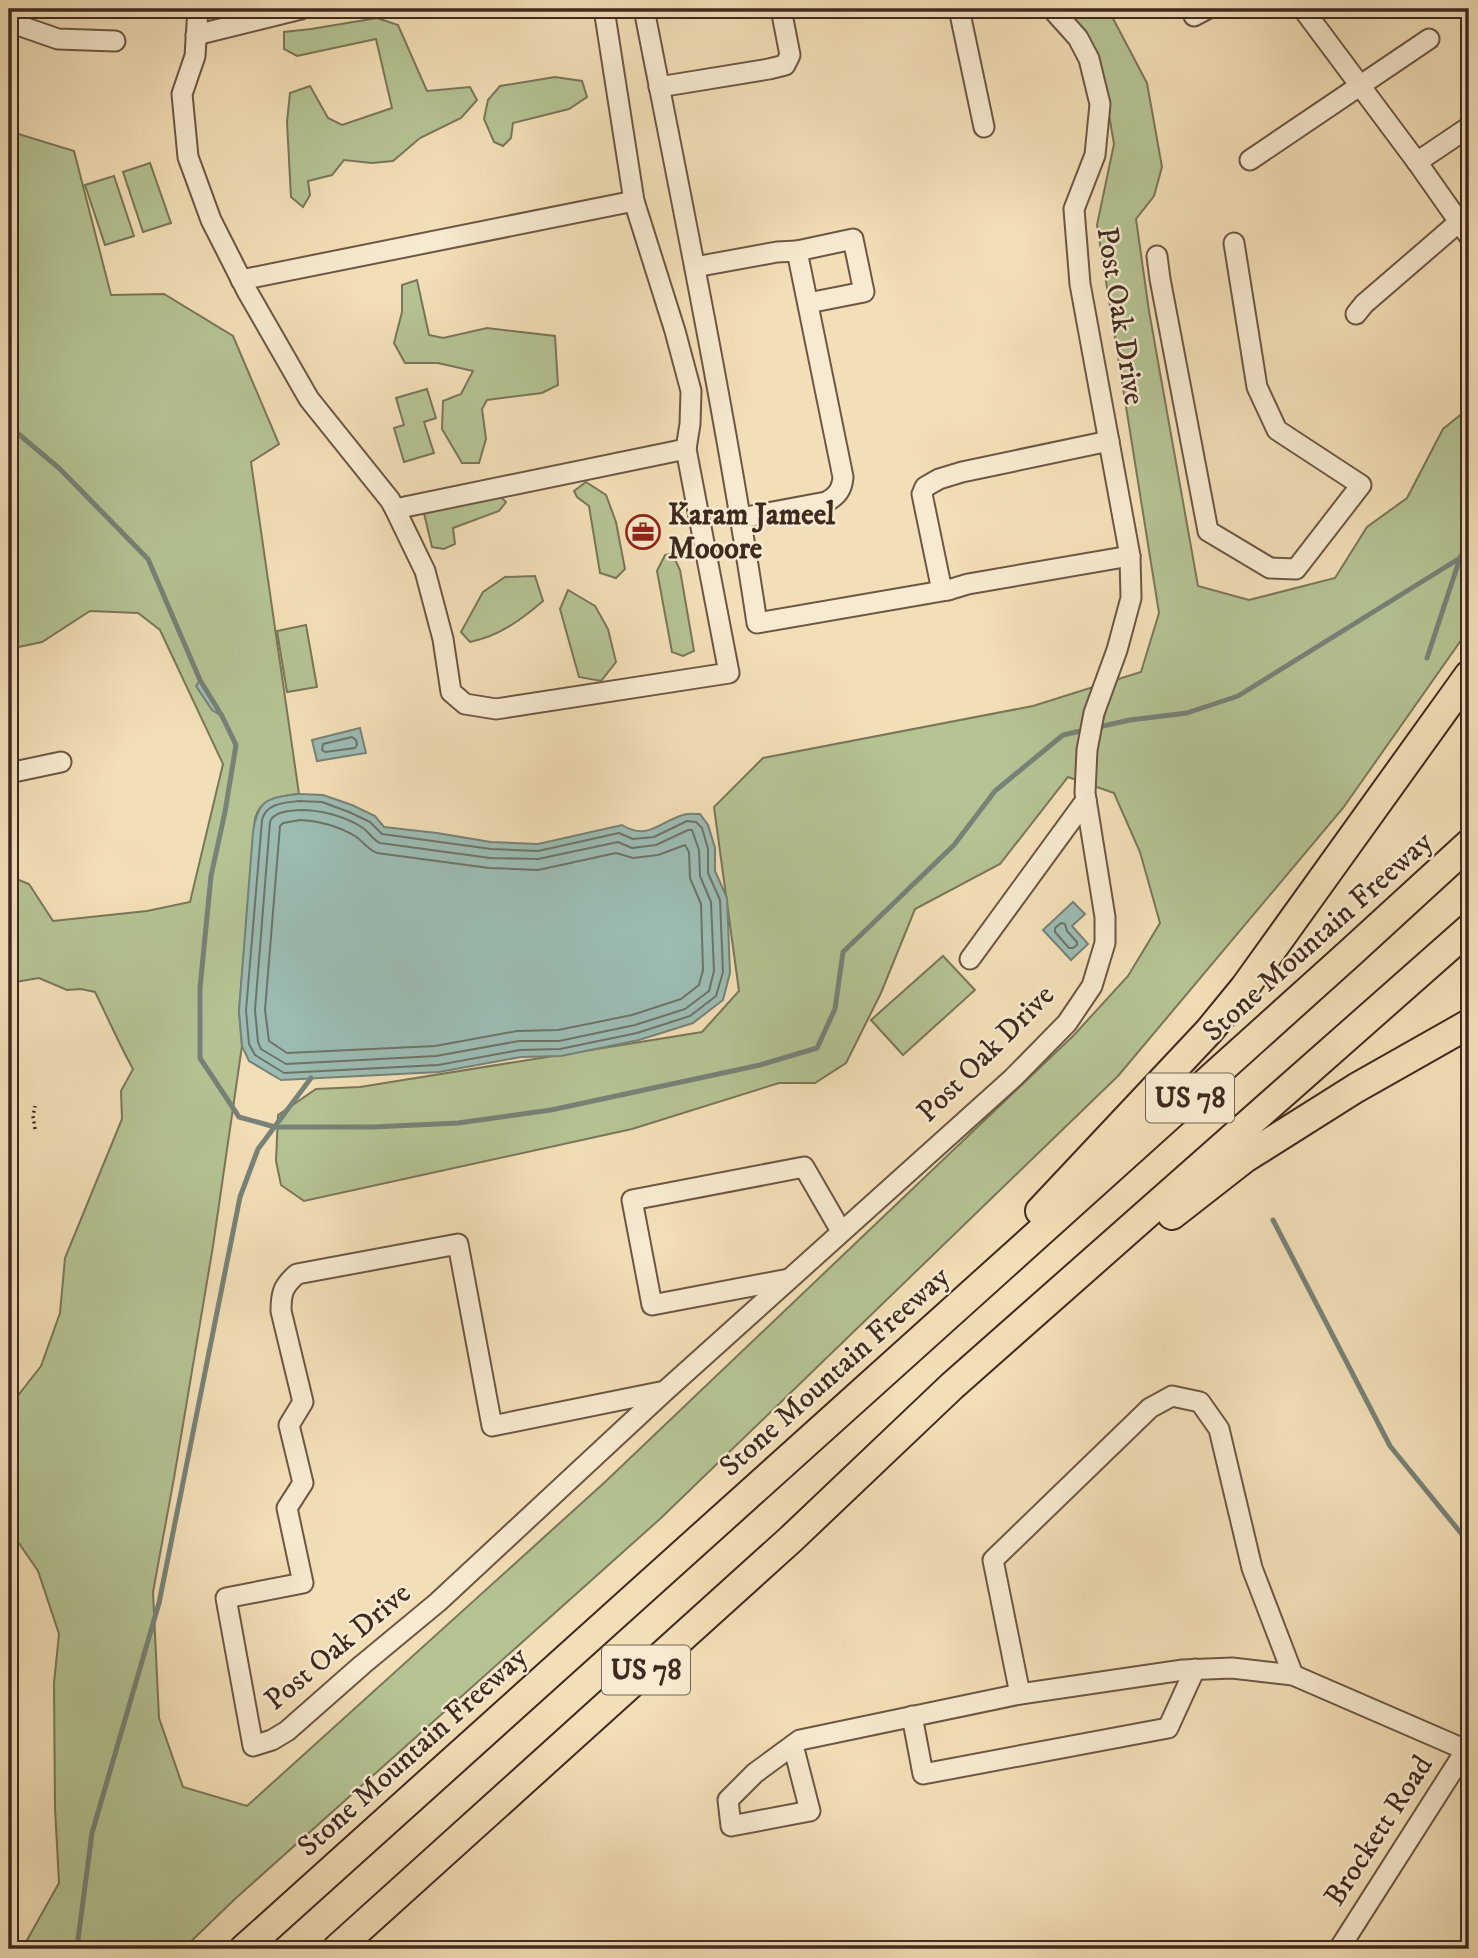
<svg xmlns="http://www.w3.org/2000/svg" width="1478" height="1958" font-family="'IM FELL DW Pica',serif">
<rect width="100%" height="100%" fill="#f3dfb7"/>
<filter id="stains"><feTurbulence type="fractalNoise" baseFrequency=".00286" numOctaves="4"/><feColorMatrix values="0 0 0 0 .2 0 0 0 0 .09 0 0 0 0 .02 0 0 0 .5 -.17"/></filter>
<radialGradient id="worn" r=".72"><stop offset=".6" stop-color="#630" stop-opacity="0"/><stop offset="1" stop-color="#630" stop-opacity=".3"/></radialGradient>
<!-- green -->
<g fill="#b5c393" stroke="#7a7659" stroke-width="2">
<path d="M 1064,9 L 1108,9 L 1147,83 L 1162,167 L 1154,196 L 1136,219 L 1149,311 L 1198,586 L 1249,600 L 1335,578 L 1367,527 L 1407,498 L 1443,429 L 1469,408 L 1469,629 L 1343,808 L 1118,1076 L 661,1518 L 236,1898 L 183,1949 L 22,1949 L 59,1883 L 55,1808 L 54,1683 L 59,1634 L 38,1571 L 14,1536 L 9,1520 L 9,1407 L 41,1366 L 60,1313 L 65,1258 L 122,1119 L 121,1091 L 133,1069 C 119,1044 108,1018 95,992 L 81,989 L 67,990 L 39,978 L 9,983 L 9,876 L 29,884 L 53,921 L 147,911 L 190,902 L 223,764 L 160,630 L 138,613 L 90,611 L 42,642 L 9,649 L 9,131 L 74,151 L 111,295 L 164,294 L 233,336 L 279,444 L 251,462 L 299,794 C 280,796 260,798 255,819 L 239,1011 L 242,1046 L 213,1246 L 174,1478 L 153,1592 L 159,1718 L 183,1787 L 247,1806 L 605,1482 L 1074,1035 L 1128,976 L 1160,923 L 1140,852 L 1114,793 L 1068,777 L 1000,864 L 915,909 L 881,993 L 846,1063 L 815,1083 L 779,1083 L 632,1129 L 304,1201 L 281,1185 L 276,1161 L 278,1115 L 316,1089 L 360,1087 L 702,1032 L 739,991 L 714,807 L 763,758 L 1033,706 L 1141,672 L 1159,613 L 1097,225 L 1114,144 L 1102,74 Z"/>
<polygon points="377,18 398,25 427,91 470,87 477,100 461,118 420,138 393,161 372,163 344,160 332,175 308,181 310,195 303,207 291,197 287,122 290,93 310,86 328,118 342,125 392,108 376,39 297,56 284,49 284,32 311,29"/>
<polygon points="555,77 582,81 587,97 569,109 513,123 511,138 503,146 494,142 484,119 488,100 500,86"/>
<polygon points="150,163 171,223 143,232 123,172"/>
<polygon points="114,176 134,236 105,245 85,185"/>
<polygon points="417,280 429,335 443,338 487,328 555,336 558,385 542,393 487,400 482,409 486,439 479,463 462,463 442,429 443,401 461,394 473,371 438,363 405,363 394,343 402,312 402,285"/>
<polygon points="427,389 436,418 424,422 434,453 404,462 394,428 404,425 396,398"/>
<polygon points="586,482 606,495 616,522 625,569 616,578 600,573 589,506 577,497 574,491"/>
<polygon points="498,494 506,502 499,511 453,528 455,544 444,549 432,547 423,509"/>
<polygon points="672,553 680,570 694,651 683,656 672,652 657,571 665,555"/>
<path d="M 535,576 L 543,601 C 521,620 499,636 470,642 L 461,632 L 483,592 L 505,577 Z"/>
<polygon points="568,590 595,606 608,629 616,662 601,681 579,677 560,609"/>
<polygon points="306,625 317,687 287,692 277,631"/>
<polygon points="943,956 975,990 903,1055 871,1020"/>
</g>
<!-- water -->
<g fill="#9cbcb3" stroke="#778278" stroke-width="2">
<polygon points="200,680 222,716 212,710 196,686"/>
<polygon points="360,728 366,753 317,761 312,740"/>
<path d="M 299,794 L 323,795 L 352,805 L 375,816 L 384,827 L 437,833 L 491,842 L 538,844 L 622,825 C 648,841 659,822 683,815 C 688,813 695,814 700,814 L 708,825 L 715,848 L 715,871 L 727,898 L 730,973 L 723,1000 L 693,1023 L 639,1040 L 561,1056 L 521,1057 L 439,1072 L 281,1080 L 249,1061 L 242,1046 L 239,1011 L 253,832 C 258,799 267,798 299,794 Z"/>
<polygon points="1073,902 1085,914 1072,926 1088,944 1071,960 1043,930"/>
</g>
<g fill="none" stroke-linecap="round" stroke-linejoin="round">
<!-- shore -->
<g stroke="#6e7369" stroke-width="2">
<polygon points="352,737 356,740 357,745 355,748 325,752 322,750 323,744"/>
<path d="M 299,801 L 322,802 L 349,812 L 370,822 L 382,834 L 491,849 L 538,851 L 619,833 L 633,839 L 654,837 L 687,821 L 696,822 L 702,828 L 708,849 L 708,873 L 720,900 L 723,972 L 716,996 L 690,1016 L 637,1033 L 560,1049 L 520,1050 L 438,1065 L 284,1073 L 255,1055 L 249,1044 L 246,1011 L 262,820 C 266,803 284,803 299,801 Z"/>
<path d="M 300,810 C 321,810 345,816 363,828 C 370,833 372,839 380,843 L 490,858 L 538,859 L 618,842 L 632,848 L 656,845 L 688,830 L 692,830 L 699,850 L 700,876 L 711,902 L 714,971 L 709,991 L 685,1009 L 635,1025 L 559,1041 L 519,1041 L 436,1056 L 286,1064 L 261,1049 L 258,1042 L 255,1010 L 270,822 C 274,811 290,811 300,810 Z"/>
<path d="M 300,820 C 319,821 338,826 355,836 C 363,841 367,849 377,853 L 489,868 L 538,870 L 616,853 L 633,858 L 658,855 L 685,845 L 689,852 L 690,878 L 701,904 L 703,970 L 699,985 L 681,999 L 632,1015 L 558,1030 L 517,1031 L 435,1046 L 287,1053 L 269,1041 L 265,1010 L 280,826 L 283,823 Z"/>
<polygon points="1061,923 1065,924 1067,931 1077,942 1077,945 1073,948 1069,948 1055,932 1055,928"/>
</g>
<!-- stream -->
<g stroke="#778278" stroke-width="5">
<polyline points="9,426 60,469 148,559 200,680 222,716 236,745 225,812 211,876 200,988 200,1058 239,1117 275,1127 373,1127 458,1123 551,1110 760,1065 817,1048 835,1009 843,952 954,845 995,791 1063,735 1085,730"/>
<polyline points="1427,658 1460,558"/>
<polyline points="1094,728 1130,720 1187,713 1238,696 1460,558 1469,542"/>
<polyline points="1273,1220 1390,1446 1469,1543"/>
<polyline points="77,1947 92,1833 159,1603 240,1197 258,1149 311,1078"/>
</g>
<!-- minor casing -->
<g stroke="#6c5745" stroke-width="23">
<g id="minor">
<polyline points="198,9 195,56 182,94 188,157 211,220 247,291 309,399 390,500 395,509 425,571 443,639 451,692 465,704 496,709 729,673 686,449 690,424 691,391 675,331 634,201 604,9"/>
<path d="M 644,9 C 684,213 726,417 757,623 L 948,590"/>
<polyline points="959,9 984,127"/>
<polyline points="1303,9 1417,162 1469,236"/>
<polyline points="1194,16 1207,9"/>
<polyline points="9,22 58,39 115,41"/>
<polyline points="196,35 301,9"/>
<polyline points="659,87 769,69 785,65 790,55 781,9"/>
<polyline points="1250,160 1429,39"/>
<polyline points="1417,162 1469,127"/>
<polyline points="797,251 853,239 864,292 808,303"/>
<polyline points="1157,256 1160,279 1208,531 1270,568 1296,569 1361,485 1277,430 1257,387 1234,243"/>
<path d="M 695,267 L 777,252 L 797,251 L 843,477 C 842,490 837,496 826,502 L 741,518"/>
<polyline points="241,280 634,201"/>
<polyline points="1356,314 1364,304 1459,222"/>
<polyline points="1109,441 962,472 939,479 925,487 922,494 941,586 948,590 968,584 1130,556"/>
<polyline points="395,509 686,449"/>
<polyline points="9,773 61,762"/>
<polyline points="970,959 1086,800"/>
<polyline points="789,1279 652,1305 632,1200 804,1167 841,1231"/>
<path d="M 665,1391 L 492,1426 L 458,1244 L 297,1274 C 283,1286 281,1293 281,1311 L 303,1402 L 289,1425 L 303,1483 L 287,1508 L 303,1583 L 226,1598 L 253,1746 L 272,1740 L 287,1731 L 362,1665 L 438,1602 L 665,1391 L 1013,1078 L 1067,1023 L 1092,986 L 1105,943 L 1105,917 L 1085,793 L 1087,750 L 1094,713 L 1117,650 L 1131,598 L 1130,556 L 1080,284 L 1074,209 L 1095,155 L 1100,104 L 1089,59 L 1078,38 L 1052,9"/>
<polyline points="1020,1694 993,1560 1150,1408 1172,1396 1200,1402 1219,1429 1252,1568 1293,1675 1466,1750"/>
<polyline points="912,1716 923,1774 1168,1728 1195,1669"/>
<polyline points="793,1745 810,1811 731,1826 728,1800 755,1773 800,1740 1020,1694 1183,1670 1232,1668 1293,1675"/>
<polyline points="1339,1949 1469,1745"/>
</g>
</g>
<!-- highway casing -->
<g stroke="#3f2a1f" stroke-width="32">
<g id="highway">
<polyline points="1040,1211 1209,1031 1245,987 1469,675"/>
<polyline points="1172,1215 1245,1158 1356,1088 1469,1024"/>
<polyline points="244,1949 1349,954 1469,844"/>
<polyline points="337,1949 791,1539 952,1386 1469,929"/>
</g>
</g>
<!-- path -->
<polyline stroke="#3f2a1f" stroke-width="3.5" stroke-dasharray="2 3.5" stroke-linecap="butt" points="35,1129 33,1116 35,1106"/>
<!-- minor -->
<use href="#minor" stroke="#f7ead0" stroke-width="19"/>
<!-- highway -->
<use href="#highway" stroke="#f3dfb7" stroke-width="28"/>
</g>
<!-- icons -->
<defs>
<g id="office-ring" transform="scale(1.75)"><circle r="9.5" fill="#f7ead0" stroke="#8f2418" stroke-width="1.5"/><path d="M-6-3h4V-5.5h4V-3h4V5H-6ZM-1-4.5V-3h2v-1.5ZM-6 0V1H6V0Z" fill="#8f2418"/></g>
</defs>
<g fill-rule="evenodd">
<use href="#office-ring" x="643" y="532"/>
</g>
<g text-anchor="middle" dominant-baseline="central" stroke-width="5" stroke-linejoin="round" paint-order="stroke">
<!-- shield labels -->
<g fill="#f7ead0" stroke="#766454" stroke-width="2">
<rect x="1146" y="1073.5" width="88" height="49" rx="5"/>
<rect x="602" y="1645.5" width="88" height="49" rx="5"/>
</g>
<g font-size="28" font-weight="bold" fill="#3f2a1f">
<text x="1190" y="1098">US 78</text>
<text x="646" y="1670">US 78</text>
</g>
<!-- street labels -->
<g font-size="30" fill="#3f2a1f" stroke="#f7ead0">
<text transform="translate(1120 316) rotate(81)">Post Oak Drive</text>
<text transform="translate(1318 937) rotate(-42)">Stone Mountain Freeway</text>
<text transform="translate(986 1054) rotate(-45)">Post Oak Drive</text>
<text transform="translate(835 1372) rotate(-42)">Stone Mountain Freeway</text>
<text transform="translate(338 1647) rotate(-40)">Post Oak Drive</text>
<text transform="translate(413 1752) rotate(-42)">Stone Mountain Freeway</text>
<text transform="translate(1379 1831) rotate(-57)">Brockett Road</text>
</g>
<!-- poi labels -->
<g font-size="30" font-weight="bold" fill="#3f2a1f" stroke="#f7ead0" text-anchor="start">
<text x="668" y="515">Karam Jameel<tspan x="668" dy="34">Mooore</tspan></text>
</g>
</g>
<!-- margin -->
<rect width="1478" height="1958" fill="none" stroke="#f3dfb7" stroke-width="35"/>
<rect x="10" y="10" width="1457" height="1937" fill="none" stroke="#3f2a1f" stroke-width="3.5"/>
<rect x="18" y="18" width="1443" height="1923" fill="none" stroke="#3f2a1f" stroke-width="2"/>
<rect width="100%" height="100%" filter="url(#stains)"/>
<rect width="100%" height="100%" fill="url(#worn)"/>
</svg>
